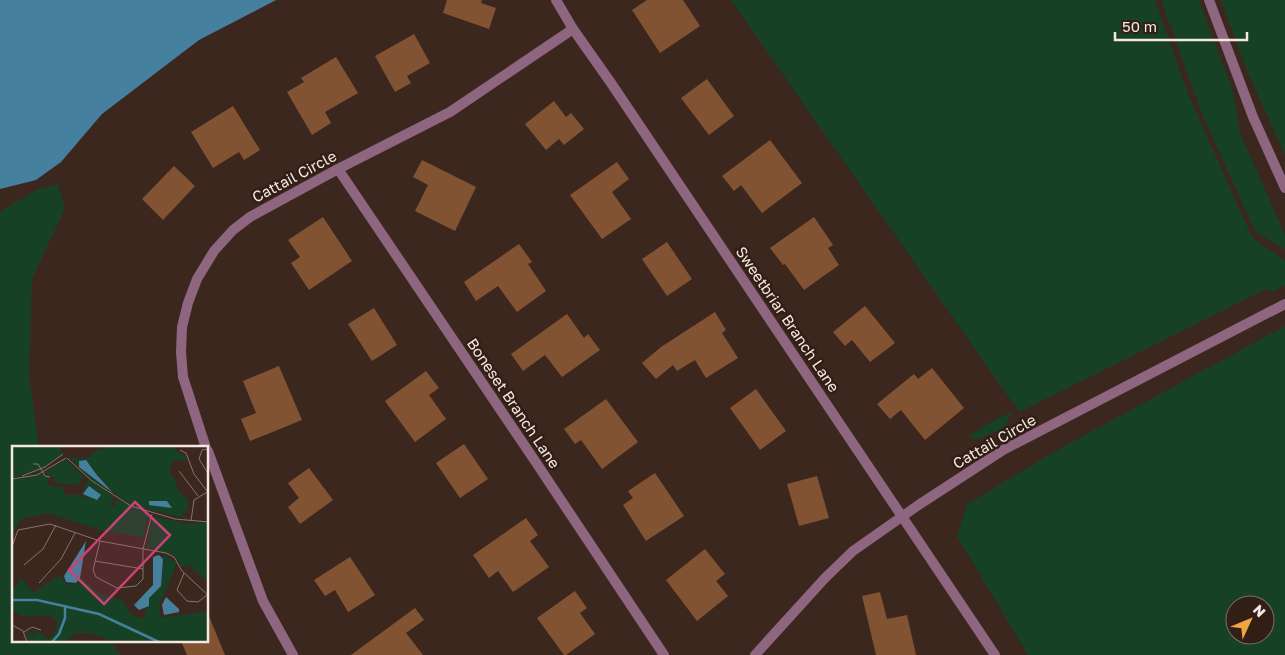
<svg xmlns="http://www.w3.org/2000/svg" width="1285" height="655" font-family="'Golos Text',sans-serif">
<rect width="100%" height="100%" fill="#3c271f"/>
<!-- green -->
<g fill="#174125" fill-rule="evenodd">
<path d="M 731,0 L 1155,0 L 1188,94 L 1250,233 C 1260,248 1272,249 1285,261 L 1285,286 L 1272,292 L 1266,289 L 1019,412 Z"/>
<polygon points="1161,0 1199,0 1233,92 1240,133 1285,235 1285,250 1280,246 1256,233 1202,114"/>
<polygon points="1221,0 1285,0 1285,155 1248,73"/>
<polygon points="58,184 65,208 32,279 29,374 39,447 14,448 14,641 110,641 120,655 0,655 0,212 36,190"/>
<path d="M 1285,326 L 1285,655 L 1028,655 L 957,536 L 967,504 L 1054,452 ZM 1235,605 L 1265,605 L 1265,635 L 1235,635 Z"/>
<polygon points="1012,412 1005,427 999,432 993,432 979,440 968,437 994,420"/>
</g>
<!-- water -->
<polygon fill="#46809f" points="0,0 276,0 199,40 102,114 61,162 36,180 0,189"/>
<!-- building -->
<g fill="#825332">
<polygon points="447,0 482,0 481,3 496,8 489,29 443,13"/>
<polygon points="647,0 683,0 700,26 660,53 632,10"/>
<polygon points="414,34 430,63 407,76 411,83 395,92 375,56"/>
<polygon points="336,57 358,93 325,112 331,123 312,135 287,92 304,82 301,78"/>
<polygon points="707,79 734,116 709,135 681,98"/>
<polygon points="554,101 566,117 571,113 584,129 564,145 559,139 546,150 525,124"/>
<polygon points="233,106 260,150 244,160 239,152 213,168 191,132"/>
<polygon points="770,140 802,183 762,213 741,185 734,191 722,176"/>
<polygon points="422,160 476,187 455,231 415,211 428,185 413,177"/>
<polygon points="617,162 629,179 612,192 631,219 602,239 570,195"/>
<polygon points="174,166 195,186 163,220 142,199"/>
<polygon points="323,217 352,261 309,290 291,263 300,257 288,240"/>
<polygon points="814,217 833,245 828,248 839,265 804,290 785,264 783,265 770,248"/>
<polygon points="667,242 692,279 667,296 642,259"/>
<polygon points="519,244 532,262 528,264 546,291 517,312 498,286 476,301 464,282"/>
<polygon points="865,306 895,343 870,362 852,340 845,346 833,332"/>
<polygon points="374,308 397,345 372,361 348,324"/>
<polygon points="715,312 726,330 722,333 738,358 706,378 695,360 677,371 673,365 656,379 642,363 661,347"/>
<polygon points="567,314 584,338 588,334 600,350 562,377 545,355 523,371 511,354"/>
<polygon points="279,366 302,420 250,441 241,419 256,413 243,381"/>
<polygon points="932,368 964,408 925,440 901,410 890,419 877,404 914,374 918,379"/>
<polygon points="426,371 439,388 429,395 446,419 415,442 385,401"/>
<polygon points="756,389 786,431 760,450 730,408"/>
<polygon points="606,399 638,442 602,469 581,440 575,444 564,429"/>
<polygon points="464,444 488,479 460,498 436,463"/>
<polygon points="309,468 333,500 300,524 288,507 299,498 288,483"/>
<polygon points="655,473 684,516 646,541 623,505 633,498 628,491"/>
<polygon points="817,476 829,518 799,526 787,484"/>
<polygon points="526,518 538,535 530,541 549,567 513,592 498,571 489,578 473,555"/>
<polygon points="705,549 725,574 716,581 728,596 697,621 666,580"/>
<polygon points="350,557 375,595 348,612 335,590 325,596 314,580"/>
<polygon points="575,591 587,608 580,613 595,634 566,655 564,655 537,618"/>
<polygon points="880,592 887,619 907,615 916,655 876,655 862,596"/>
<polygon points="415,608 424,620 406,633 423,655 351,655"/>
<polygon points="208,614 225,655 187,655 181,641 208,641"/>
</g>
<g fill="none" stroke-linecap="round" stroke-linejoin="round">
<!-- minor -->
<g stroke="#8e6680" stroke-width="10">
<polyline points="556,0 573,29 611,83 995,655"/>
<polyline points="338,169 535,461 664,655"/>
<polyline points="206,448 183,377 181,352 182,327 188,303 197,279 214,251 233,230 250,217 338,169 450,112 573,29"/>
<polyline points="208,451 263,601 293,655"/>
<polyline points="755,655 825,578 853,551 920,504 1003,450 1285,304"/>
</g>
<!-- tertiary -->
<polyline stroke="#8e6680" stroke-width="10" points="1209,0 1253,117 1285,188"/>
</g>
<g text-anchor="middle" dominant-baseline="central" stroke-width="5" stroke-linejoin="round" paint-order="stroke">
<!-- street labels -->
<g font-size="15" fill="#f5e7e1" stroke="#311e15">
<text transform="translate(294 176) rotate(-28)">Cattail Circle</text>
<text transform="translate(788 319) rotate(56)">Sweetbriar Branch Lane</text>
<text transform="translate(514 403) rotate(56)">Boneset Branch Lane</text>
<text transform="translate(994 441) rotate(-30)">Cattail Circle</text>
</g>
</g>
<!-- overview -->
<g transform="translate(12 446)">
<rect width="196" height="196" fill="#3c271f"/>
<path d="M 0,0 L 48,0 L 50,8 L 31,22 L 0,32 L 0,27 L 4,26 L 0,21 ZM 91,0 L 164,0 L 163,5 L 171,8 L 176,15 L 161,14 L 158,25 L 167,45 L 176,54 L 176,63 L 170,68 L 177,73 L 122,60 L 77,32 L 60,14 L 60,7 L 61,12 L 74,13 L 85,4 L 94,3 ZM 74,14 L 84,28 L 101,46 L 66,18 ZM 54,13 L 63,23 L 61,26 L 65,24 L 72,31 L 65,39 L 43,37 L 42,31 L 32,27 ZM 29,27 L 37,32 L 35,39 L 52,42 L 53,49 L 66,49 L 80,55 L 70,48 L 76,33 L 102,51 L 98,59 L 106,61 L 102,56 L 105,53 L 137,68 L 131,95 L 131,91 L 91,85 L 35,67 L 9,73 L 0,89 L 0,34 ZM 141,70 L 177,78 L 196,76 L 196,135 L 175,118 L 170,121 L 162,109 L 135,101 ZM 152,108 L 165,117 L 147,160 L 149,172 L 196,165 L 196,196 L 103,196 L 77,187 L 64,187 L 52,196 L 17,196 L 14,187 L 17,184 L 23,192 L 22,183 L 37,194 L 44,185 L 45,175 L 39,170 L 9,170 L 0,163 L 0,142 L 5,140 L 9,131 L 21,147 L 48,129 L 55,139 L 68,137 L 69,131 L 86,147 L 111,154 L 119,168 L 131,173 L 137,152 L 149,140 Z" fill="#174125" fill-rule="evenodd"/>
<path d="M 74,14 L 84,28 L 101,47 L 67,21 L 67,15 ZM 77,40 L 89,49 L 85,54 L 71,48 ZM 137,55 L 155,55 L 160,62 L 137,59 ZM 74,95 L 68,132 L 64,137 L 54,136 L 52,130 ZM 147,109 L 151,113 L 149,140 L 137,152 L 137,160 L 127,164 L 122,159 L 141,139 L 141,111 ZM 154,151 L 167,163 L 167,166 L 152,169 L 150,159 Z" fill="#46809f"/>
<path fill="none" stroke="#46809f" stroke-width="2.5" d="M 0,154 L 25,154 L 87,168 L 147,196M 40,196 L 47,188 L 53,172 L 53,161"/>
<path fill="none" stroke="#86746d" stroke-width="1" d="M 197,3 L 190,4 L 187,13 L 197,29M 168,4 L 174,7 L 182,28 L 195,45M 55,12 L 80,35 L 119,60 L 163,73 L 197,76M 21,18 L 26,18 L 33,30 L 38,31M 167,25 L 186,50M 10,30 L 33,21 L 51,8M 0,33 L 25,29 L 54,12M 179,75 L 182,54 L 197,45M 88,95 L 81,124 L 84,131 L 105,142 L 124,140 L 131,133 L 131,103 L 140,68M 1,98 L 6,84 L 38,78 L 88,95 L 154,107 L 162,111 L 170,125 L 197,150M 83,115 L 131,123M 12,119 L 31,103 L 44,79M 172,127 L 165,144 L 175,155 L 186,156 L 195,149M 27,137 L 49,113 L 63,87M 0,179 L 11,185 L 15,196M 12,186 L 20,181 L 29,184"/>
<path fill="#cc4176" fill-opacity="0.15" stroke="#cc4176" stroke-width="2.5" d="M 123,56 L 158,89 L 92,158 L 57,124 Z"/>
<rect width="196" height="196" fill="none" stroke="#f5e7e1" stroke-width="2.5"/>
</g>
<!-- north arrow -->
<g transform="translate(1250 620) rotate(46)"><circle r="24" fill="#311e15" stroke="#7f6e67"/>
<path d="M0-4L9 19L0 12L-9 19Z" fill="#f1a540"/>
<text y="-8" font-size="14" font-weight="bold" text-anchor="middle" fill="#f5e7e1">N</text>
</g>
<!-- scale -->
<path d="M1115 32v8h132v-8" fill="none" stroke="#f5e7e1" stroke-width="2.5"/>
<text x="1122" y="32" font-size="15" fill="#f5e7e1" stroke="#311e15" stroke-width="4" paint-order="stroke">50 m</text>
</svg>
